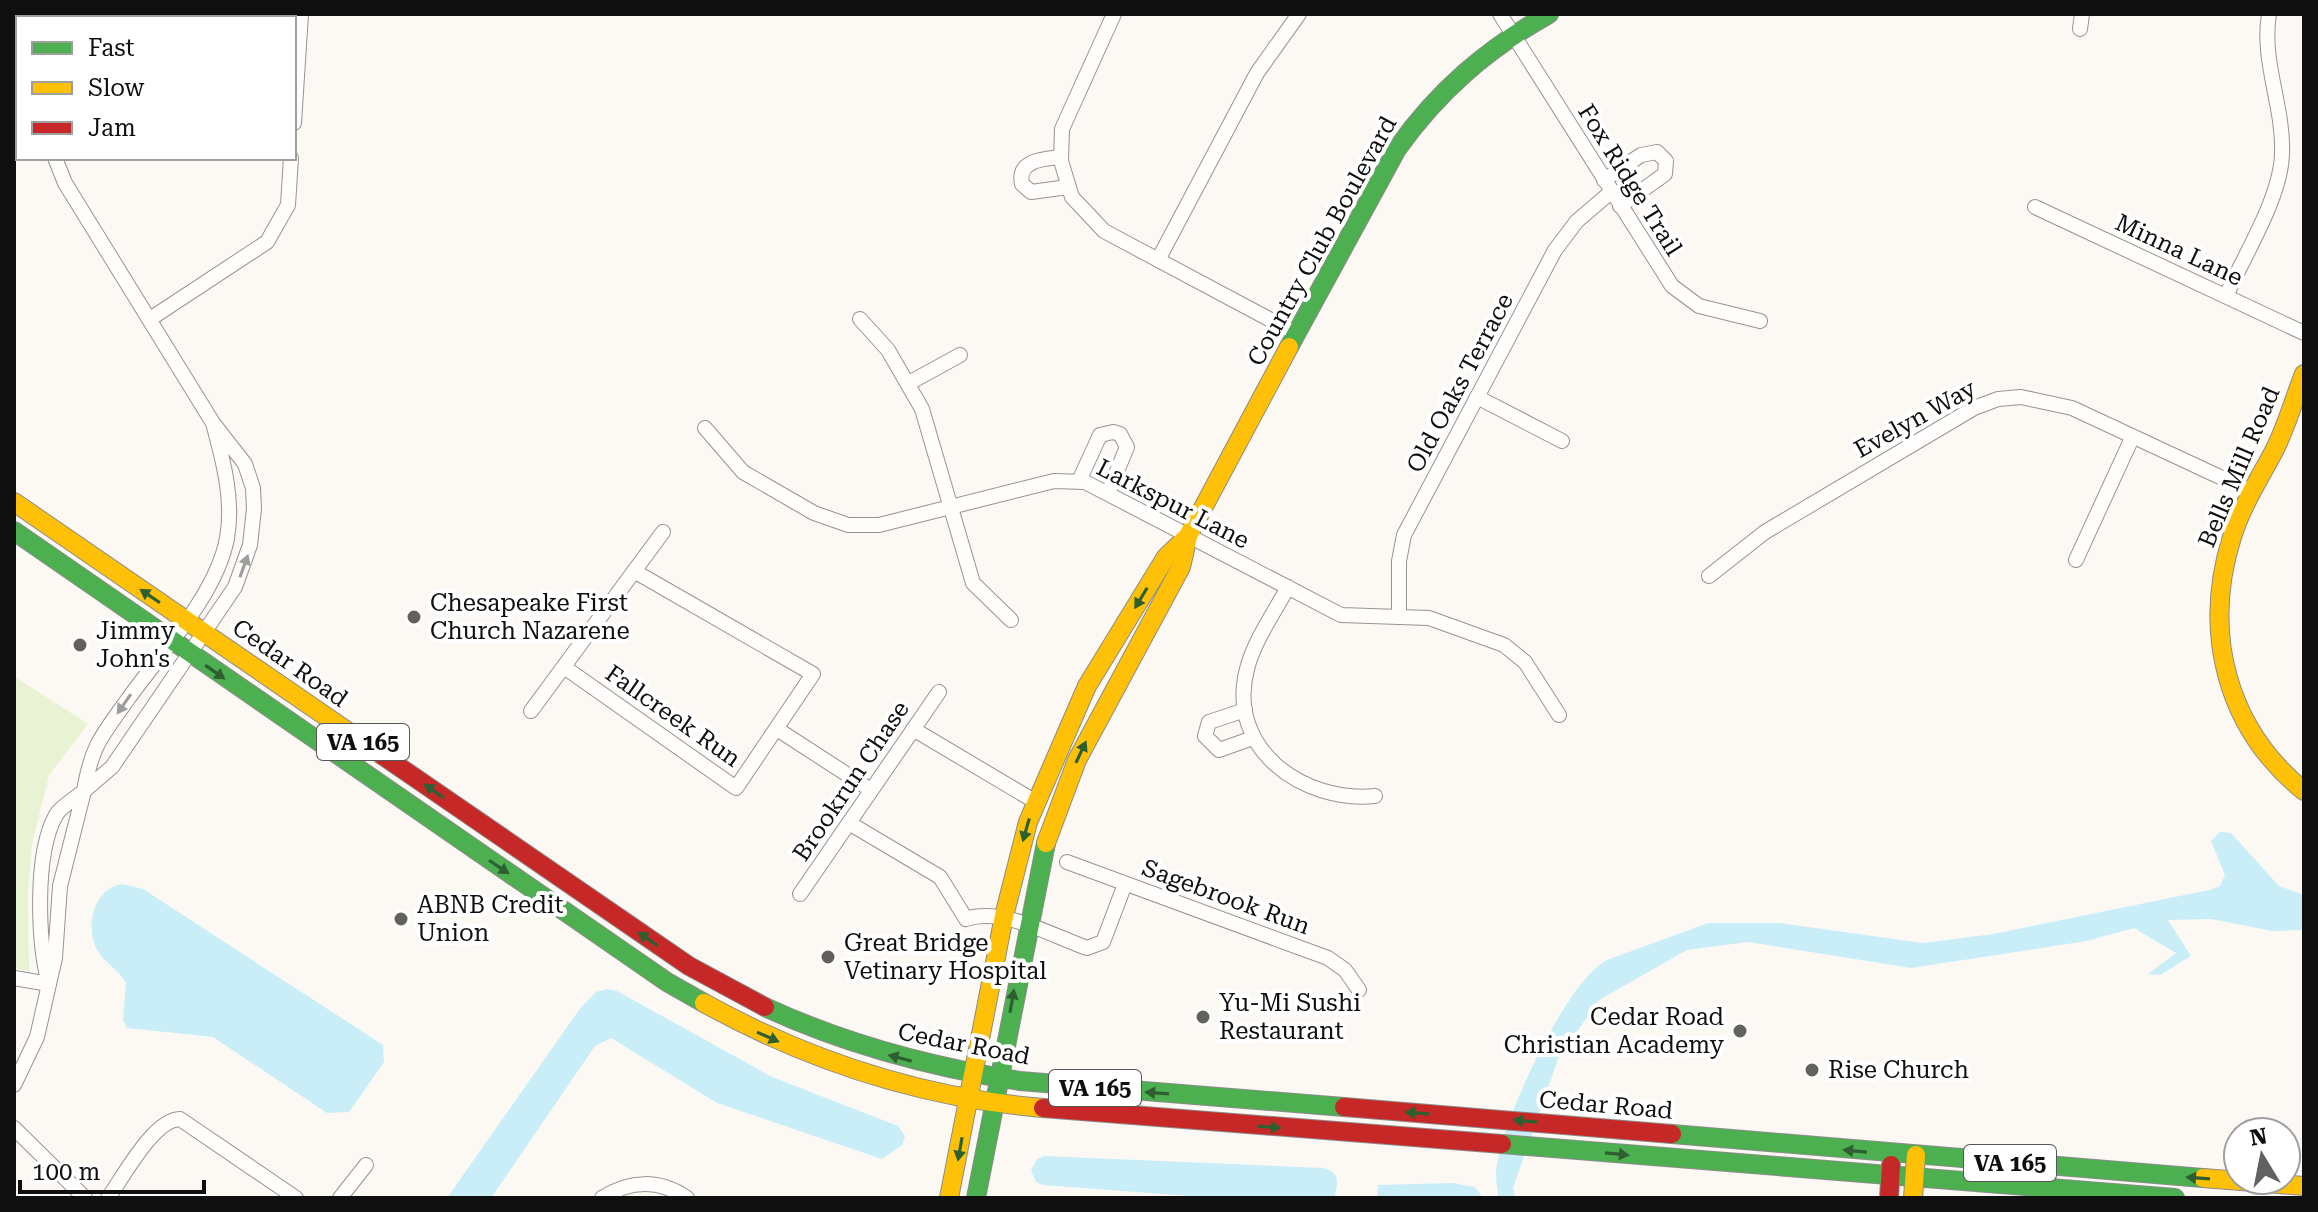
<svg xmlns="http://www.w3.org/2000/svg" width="2318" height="1212" font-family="'Roboto Serif',serif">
<rect width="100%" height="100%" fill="#fcf9f4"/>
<!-- green -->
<polygon fill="#e9f2d3" points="14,676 88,724 49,775 32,844 28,893 29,971 14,968"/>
<!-- water -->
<g fill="#c9eef8">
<path d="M 2220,832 L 2231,833 L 2279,886 L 2304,895 L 2304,930 L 2272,931 L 2211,919 L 2168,920 L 2191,956 L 2160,975 L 2148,974 L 2176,953 L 2134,928 L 2087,941 L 1911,968 L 1748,942 L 1687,950 L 1599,1000 L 1574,1036 L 1564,1042 L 1513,1188 L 1515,1198 L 1498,1198 C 1498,1190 1496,1182 1496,1174 C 1499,1126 1565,982 1607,960 L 1708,923 L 1779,923 L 1923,943 L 1993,934 L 2209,890 L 2220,886 L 2225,875 L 2211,841 Z"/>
<path d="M 122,884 L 143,889 L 383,1045 L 384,1062 L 349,1112 L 327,1113 L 213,1037 L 127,1028 L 123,1020 L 126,983 C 119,970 104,962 97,950 C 85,927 93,889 122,884 Z"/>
<polygon points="607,989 617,991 772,1077 898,1126 905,1136 902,1145 882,1159 717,1103 611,1038 595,1046 491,1198 447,1198 579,1010 596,992"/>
<path d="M 1044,1156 L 1324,1168 C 1341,1173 1338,1184 1334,1198 L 1216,1198 L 1043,1185 L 1036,1182 L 1031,1170 L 1037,1159 Z"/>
<polygon points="1452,1183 1475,1187 1483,1198 1377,1198 1378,1185"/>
</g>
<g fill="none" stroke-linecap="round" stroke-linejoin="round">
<!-- street casing -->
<g stroke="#969492" stroke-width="16">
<g id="street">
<polyline points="1114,14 1062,129 1061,161 1072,197 1104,231 1297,334"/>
<polyline points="1500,14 1672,286 1699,306 1760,321"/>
<polyline points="74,18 76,14"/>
<polyline points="2080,29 2082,14"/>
<polyline points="14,92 18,92"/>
<polyline points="14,122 18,122"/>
<polyline points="294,123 301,14"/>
<path d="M 1060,157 C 1043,159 1017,160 1022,184 L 1031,192 L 1068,187"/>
<path d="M 55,158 L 65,183 L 213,423 L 245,464 L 253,488 L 254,509 L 250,545 L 235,587 L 112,767 L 84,791 C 92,744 102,736 128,699 C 161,653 217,594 227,538 C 234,500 223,460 213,423"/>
<polyline points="1604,180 1641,155 1657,152 1666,161 1665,174 1620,206"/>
<polyline points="2035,207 2304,333"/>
<polyline points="1158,260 1257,73 1299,14"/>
<path d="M 2226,296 C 2244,256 2281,197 2282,154 C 2284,106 2261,62 2269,14"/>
<polyline points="150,319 267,242 288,205 291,158"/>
<polyline points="860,319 888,350 922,409 973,583 1011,620"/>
<polyline points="909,383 960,355"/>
<polyline points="1477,397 1562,441"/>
<polyline points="705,428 743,472 814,513 848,525 879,525 1054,481 1085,482 1341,615 1429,618 1504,645 1525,662 1559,715"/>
<polyline points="1079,481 1100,435 1113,432 1120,434 1127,447 1108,493"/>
<polyline points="2076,560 2132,438"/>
<polyline points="1709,576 1765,532 1974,408 1998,399 2021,397 2072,408 2250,491"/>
<path d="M 1288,587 C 1274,613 1254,641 1247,669 C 1226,749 1303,803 1375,796"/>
<polyline points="1399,617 1399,561 1404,535 1555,250 1577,221 1611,192"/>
<polyline points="564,667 736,788 813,674 634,571"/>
<polyline points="1245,710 1209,722 1205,736 1219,750 1253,738"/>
<polyline points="531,711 663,532"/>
<polyline points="777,729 871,790"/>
<polyline points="913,729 1036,802"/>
<path d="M 84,791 L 60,886 L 55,958 L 49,984 C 38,943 34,854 56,815 C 61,806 76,798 84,791 Z"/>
<path d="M 849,823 L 940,877 L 966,919 C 1002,907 1051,935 1087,948 L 1103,942 L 1125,884"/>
<polyline points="1067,862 1328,958 1345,970 1359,990"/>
<polyline points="800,894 939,692"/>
<polyline points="14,978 49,984 37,1037 14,1085"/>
<polyline points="14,1128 85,1198"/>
<path d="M 108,1198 C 124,1176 153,1120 180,1119 L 296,1198"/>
<polyline points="340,1198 366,1165"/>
<path d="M 602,1198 C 630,1180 659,1179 687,1198"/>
</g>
</g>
<!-- fast casing -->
<g stroke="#8c8b89" stroke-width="20">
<g id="fast">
<path d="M 1289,347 L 1397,149 C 1438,91 1487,49 1549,14"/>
<polyline points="14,531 667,982 704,1003"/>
<path d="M 765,1007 C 847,1045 931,1067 1020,1081 L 1344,1107"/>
<polyline points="1672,1134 2203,1178"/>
<polyline points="1502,1144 2175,1198"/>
<polyline points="976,1198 1046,843"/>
</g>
</g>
<!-- slow casing -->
<g stroke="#8c8b89" stroke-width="20">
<g id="slow">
<path d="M 2304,374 C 2294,399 2287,425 2275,449 C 2260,478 2242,505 2232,537 C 2202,632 2226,728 2304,791"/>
<polyline points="14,502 382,755"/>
<polyline points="1046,843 1077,760 1181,567 1188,536 1289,347"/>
<path d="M 704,1003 C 809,1061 923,1098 1043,1108"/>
<polyline points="2203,1178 2304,1186"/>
<polyline points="949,1198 1004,916 1028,822 1087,686 1166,557 1188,536"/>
<polyline points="1913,1198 1916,1155"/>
</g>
</g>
<!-- jam casing -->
<g stroke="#8c8b89" stroke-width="20">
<g id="jam">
<polyline points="382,755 689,966 765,1007"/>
<polyline points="1344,1107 1672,1134"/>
<polyline points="1043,1108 1502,1144"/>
<polyline points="1889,1198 1891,1165"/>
</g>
</g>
<!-- street -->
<use href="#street" stroke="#fffefd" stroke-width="14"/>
<!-- fast -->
<use href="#fast" stroke="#4caf50" stroke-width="18"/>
<!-- slow -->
<use href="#slow" stroke="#ffc107" stroke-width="18"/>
<!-- jam -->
<use href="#jam" stroke="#c62828" stroke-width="18"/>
</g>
<!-- one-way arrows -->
<defs><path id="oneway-solid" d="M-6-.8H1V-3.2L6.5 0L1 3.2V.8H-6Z" transform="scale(2)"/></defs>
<g fill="#9f9e9e">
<use href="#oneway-solid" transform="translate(244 566) rotate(-70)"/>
<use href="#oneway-solid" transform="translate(124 704) rotate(125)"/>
</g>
<g fill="#2e5f30">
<use href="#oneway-solid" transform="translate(150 596) rotate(-146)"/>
<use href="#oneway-solid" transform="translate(1141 598) rotate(121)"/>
<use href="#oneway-solid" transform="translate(215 672) rotate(35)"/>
<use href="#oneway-solid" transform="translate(1081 752) rotate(-65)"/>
<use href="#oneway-solid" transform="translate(434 791) rotate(-145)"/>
<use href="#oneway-solid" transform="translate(1026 830) rotate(106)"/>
<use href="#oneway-solid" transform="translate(499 867) rotate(34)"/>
<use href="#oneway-solid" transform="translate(648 939) rotate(-145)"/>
<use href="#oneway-solid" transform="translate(1012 1001) rotate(-80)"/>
<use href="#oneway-solid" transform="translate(768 1037) rotate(24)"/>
<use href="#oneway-solid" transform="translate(900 1058) rotate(-165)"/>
<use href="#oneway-solid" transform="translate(1157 1093) rotate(-176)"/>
<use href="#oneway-solid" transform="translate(1417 1113) rotate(-176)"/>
<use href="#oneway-solid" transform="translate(1525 1121) rotate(-175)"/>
<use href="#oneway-solid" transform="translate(1269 1127) rotate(4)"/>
<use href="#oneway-solid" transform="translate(960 1149) rotate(100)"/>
<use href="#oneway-solid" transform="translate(1855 1151) rotate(-175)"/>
<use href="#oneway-solid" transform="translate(1617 1154) rotate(5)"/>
<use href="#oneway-solid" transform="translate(2198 1178) rotate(-176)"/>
</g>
<!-- markers -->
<g fill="#62615f" stroke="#fff" stroke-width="3">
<circle cx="414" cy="617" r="8"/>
<circle cx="80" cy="645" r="8"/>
<circle cx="401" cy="919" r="8"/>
<circle cx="828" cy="957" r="8"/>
<circle cx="1203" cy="1017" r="8"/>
<circle cx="1740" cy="1031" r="8"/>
<circle cx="1812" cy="1070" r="8"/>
</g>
<g text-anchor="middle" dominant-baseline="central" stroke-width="8" stroke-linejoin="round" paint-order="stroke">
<!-- shield labels -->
<g fill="#fff" stroke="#575757" stroke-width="2">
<rect x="317" y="724" width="92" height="36" rx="6"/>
<rect x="1049" y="1070" width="92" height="36" rx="6"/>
<rect x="1964" y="1145" width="92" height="36" rx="6"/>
</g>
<g font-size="22" font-weight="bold" fill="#0f0f0f">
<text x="363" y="742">VA 165</text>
<text x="1095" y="1088">VA 165</text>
<text x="2010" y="1163">VA 165</text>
</g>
<!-- street labels -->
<g font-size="24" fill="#0f0f0f" stroke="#fff">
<text transform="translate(1630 180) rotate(58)">Fox Ridge Trail</text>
<text transform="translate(1322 241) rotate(-61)">Country Club Boulevard</text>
<text transform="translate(2179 250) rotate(25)">Minna Lane</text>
<text transform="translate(1460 383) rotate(-62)">Old Oaks Terrace</text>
<text transform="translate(1915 419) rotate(-29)">Evelyn Way</text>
<text transform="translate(2239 467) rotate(-67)">Bells Mill Road</text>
<text transform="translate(1173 504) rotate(27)">Larkspur Lane</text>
<text transform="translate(290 663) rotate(35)">Cedar Road</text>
<text transform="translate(673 716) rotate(35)">Fallcreek Run</text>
<text transform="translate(851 781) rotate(-56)">Brookrun Chase</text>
<text transform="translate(1226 897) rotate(20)">Sagebrook Run</text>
<text transform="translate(964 1044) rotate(11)">Cedar Road</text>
<text transform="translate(1606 1105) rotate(5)">Cedar Road</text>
</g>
<!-- poi labels -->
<g font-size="24" fill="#0f0f0f" stroke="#fff" text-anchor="start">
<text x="430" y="603">Chesapeake First<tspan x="430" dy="28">Church Nazarene</tspan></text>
<text x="96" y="631">Jimmy<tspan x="96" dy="28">John's</tspan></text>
<text x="417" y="905">ABNB Credit<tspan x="417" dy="28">Union</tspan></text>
<text x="844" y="943">Great Bridge<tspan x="844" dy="28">Vetinary Hospital</tspan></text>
<text x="1219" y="1003">Yu-Mi Sushi<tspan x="1219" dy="28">Restaurant</tspan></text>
<text x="1724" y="1017" text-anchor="end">Cedar Road<tspan x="1724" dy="28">Christian Academy</tspan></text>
<text x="1828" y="1070">Rise Church</text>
</g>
</g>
<!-- border -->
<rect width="2318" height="1212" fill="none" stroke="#0f0f0f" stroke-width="32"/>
<!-- legend -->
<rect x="16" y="16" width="280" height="144" fill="#ffffff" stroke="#9f9f9f" stroke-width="2"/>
<rect x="32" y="42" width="40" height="12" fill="#4caf50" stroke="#9f9f9f" stroke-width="2"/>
<text x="88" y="56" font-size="24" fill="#0f0f0f">Fast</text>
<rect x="32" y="82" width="40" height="12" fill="#ffc107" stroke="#9f9f9f" stroke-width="2"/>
<text x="88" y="96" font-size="24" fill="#0f0f0f">Slow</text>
<rect x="32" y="122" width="40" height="12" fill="#c62828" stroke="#9f9f9f" stroke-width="2"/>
<text x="88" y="136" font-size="24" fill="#0f0f0f">Jam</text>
<!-- north arrow -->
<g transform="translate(2262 1156) rotate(350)"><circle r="38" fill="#ffffff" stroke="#9f9f9f" stroke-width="2"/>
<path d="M0-6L14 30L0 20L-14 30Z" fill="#62615f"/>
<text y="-12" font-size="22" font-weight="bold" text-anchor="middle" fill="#0f0f0f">N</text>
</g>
<!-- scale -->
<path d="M20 1180v12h184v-12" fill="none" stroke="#0f0f0f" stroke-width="4"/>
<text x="32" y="1180" font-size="24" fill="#0f0f0f" stroke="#ffffff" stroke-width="6" paint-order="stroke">100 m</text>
</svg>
